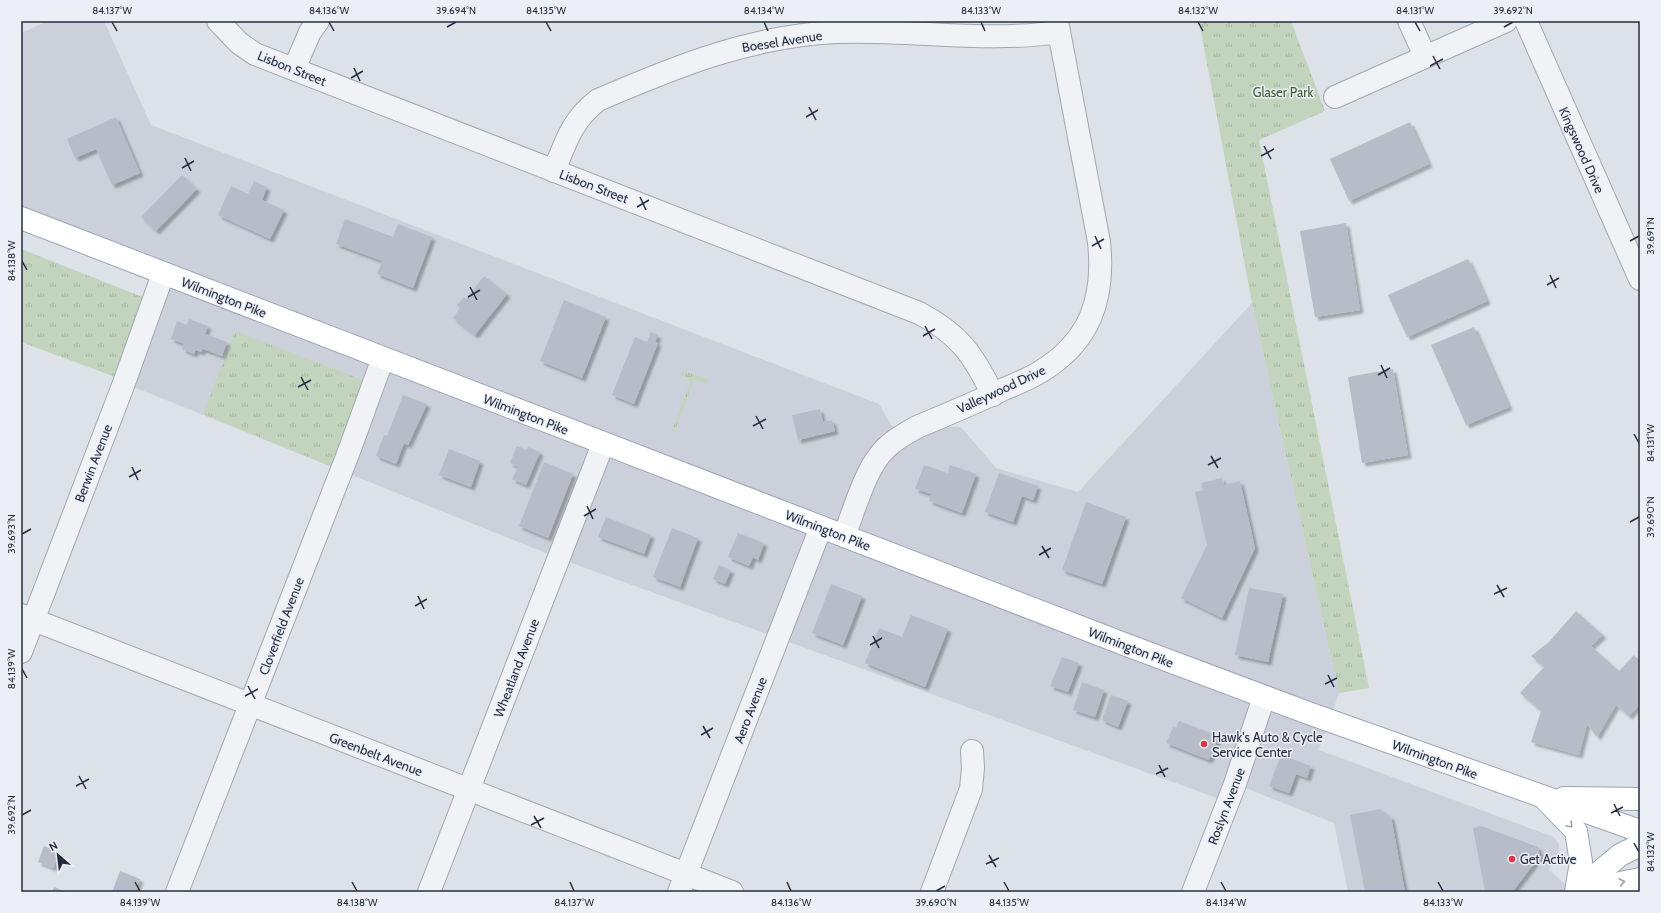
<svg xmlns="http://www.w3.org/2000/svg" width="1661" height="913" font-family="Cabin,sans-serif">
<defs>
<pattern id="grass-tufts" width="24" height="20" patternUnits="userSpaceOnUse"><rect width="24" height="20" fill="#c2d3be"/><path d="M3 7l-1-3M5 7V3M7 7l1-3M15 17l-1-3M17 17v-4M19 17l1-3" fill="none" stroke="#a7b5a4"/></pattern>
<filter id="shadow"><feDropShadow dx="3.5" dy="3.5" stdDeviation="1" flood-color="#0004"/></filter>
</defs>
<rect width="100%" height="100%" fill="#dde1e8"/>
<!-- built -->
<polygon fill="#cbd0da" points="48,21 104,21 151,125 879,404 892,426 961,427 996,468 1078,492 1252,303 1339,693 1319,750 1554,837 1559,844 1559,852 1549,870 1574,892 1348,892 1334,823 1235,784 1228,802 558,558 124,383 163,274 21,219 21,33"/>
<!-- grass -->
<g fill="url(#grass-tufts)">
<polygon points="1199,21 1291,21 1325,111 1259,140 1369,688 1339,693 1252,303"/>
<polygon points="21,249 145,298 118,378 21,342"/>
<polygon points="235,331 368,382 335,468 203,414"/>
<polygon points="686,371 707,379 708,384 694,380 674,434 672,431 691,380 681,375 682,372"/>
</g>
<!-- garden -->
<polygon fill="#c2d3be" points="1313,90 1321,111 1300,120 1291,99"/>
<!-- building -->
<g fill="#b7bcc8" filter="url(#shadow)">
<polygon points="116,117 140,173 112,185 96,149 75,158 67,139"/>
<polygon points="1410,122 1429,164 1349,201 1330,159"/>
<polygon points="182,175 197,189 156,231 141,217"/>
<polygon points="254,181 267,187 262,200 284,210 270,239 218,215 231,186 248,194"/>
<polygon points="345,219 393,237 398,224 432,237 413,288 377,274 382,261 336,244"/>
<polygon points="1346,223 1360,310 1315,317 1300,231"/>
<polygon points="1468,259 1487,301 1407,337 1388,295"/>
<polygon points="484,276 507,294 475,335 453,318 460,308 457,305 464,297 466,299"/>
<polygon points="564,300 606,317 582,378 540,361"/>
<polygon points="189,319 208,326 205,334 227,342 222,356 203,349 201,352 195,350 194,354 182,349 184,344 171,339 177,321 187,325"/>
<polygon points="1474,327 1509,407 1466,425 1431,345"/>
<polygon points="651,332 658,335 655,342 658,343 634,404 612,395 635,337 647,342"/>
<polygon points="1393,369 1408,455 1362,463 1348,377"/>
<polygon points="403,395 427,404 408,445 404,443 396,464 376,456 384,435 387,436"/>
<polygon points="820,409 823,422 832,420 835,431 798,440 792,415"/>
<polygon points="517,446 527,450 528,447 540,452 526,485 512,479 518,467 510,463"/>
<polygon points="449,449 480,461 471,487 439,475"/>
<polygon points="544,462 573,474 548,538 519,526"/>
<polygon points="924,465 948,473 950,465 976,474 962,513 929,501 931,494 915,489"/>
<polygon points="999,473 1038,486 1033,500 1022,496 1013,522 985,512"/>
<polygon points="1222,478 1224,485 1240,481 1255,548 1222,618 1181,598 1207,545 1195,492 1203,490 1201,483"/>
<polygon points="1086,502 1126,517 1102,584 1062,570"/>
<polygon points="606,517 651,535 644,554 598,537"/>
<polygon points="672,528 698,538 680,587 653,577"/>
<polygon points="738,533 764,543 758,560 753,557 749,566 728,557"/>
<polygon points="719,565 731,570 725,584 713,579"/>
<polygon points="831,584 862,596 843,645 812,633"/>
<polygon points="1249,588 1283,594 1268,662 1235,655"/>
<polygon points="1576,611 1603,635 1591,646 1619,671 1634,655 1640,661 1640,704 1629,716 1616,705 1597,737 1587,724 1579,755 1531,742 1541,711 1520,693 1544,667 1531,656 1549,642"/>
<polygon points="911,615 948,629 925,687 865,663 879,628 902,637"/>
<polygon points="1062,657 1079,663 1068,692 1050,686"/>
<polygon points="1082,682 1104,690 1095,717 1073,710"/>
<polygon points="1111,695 1128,701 1118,727 1102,720"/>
<polygon points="1179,721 1219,736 1209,760 1166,743 1173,727 1176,728"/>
<polygon points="1281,755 1311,766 1307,778 1296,774 1289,793 1269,786"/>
<polygon points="1380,809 1391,817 1405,892 1365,892 1350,815"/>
<polygon points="1481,826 1538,847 1540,856 1512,892 1485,892 1473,828"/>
<polygon points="44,846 59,852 53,868 38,862"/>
<polygon points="120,871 140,879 135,892 112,892"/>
<polygon points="54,887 66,892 52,892"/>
</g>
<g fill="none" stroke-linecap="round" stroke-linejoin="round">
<!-- minor casing -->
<g stroke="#a2a7b2" stroke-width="24">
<g id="minor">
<path d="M 218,21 L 239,43 L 255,54 L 919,313 C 959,334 973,354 993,395"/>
<polyline points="1409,21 1425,56"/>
<polyline points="1526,21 1640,279"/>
<polyline points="294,69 310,32 318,21"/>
<polyline points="1335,97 1506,21"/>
<path d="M 554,171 C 566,141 572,120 598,100 C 675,67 750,36 836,32 C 910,29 986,43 1059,32"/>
<path d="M 844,536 C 855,509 865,468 886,448 C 895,439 906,433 917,427 C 946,415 975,403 1004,389 C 1016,384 1029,379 1040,372 C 1090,342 1105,299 1099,242 L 1057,21"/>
<polyline points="21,615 732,892"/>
<polyline points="21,652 124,383 163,274"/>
<polyline points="177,892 348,454 383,358"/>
<polyline points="429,892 603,444"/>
<polyline points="679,892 821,527"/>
<polyline points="932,892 971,789 973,768 972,751"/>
<polyline points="1193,892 1235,784 1264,697"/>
</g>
</g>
<!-- major casing -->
<g stroke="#9ca4b5" stroke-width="24">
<g id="major">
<polyline points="21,218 1124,644 1311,714 1640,831"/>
<polyline points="1564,798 1640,799"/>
<polyline points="1545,799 1576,831 1581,862 1576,892 1640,879"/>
<polyline points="1578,890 1620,855 1640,845"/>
</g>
</g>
<!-- minor -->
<use href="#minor" stroke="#f0f2f6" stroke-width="22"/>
<!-- major -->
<use href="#major" stroke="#fff" stroke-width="22"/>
</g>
<!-- one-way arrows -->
<defs><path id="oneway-chevron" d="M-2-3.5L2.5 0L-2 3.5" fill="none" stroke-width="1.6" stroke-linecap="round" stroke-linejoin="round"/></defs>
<g stroke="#9da0a9">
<use href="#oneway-chevron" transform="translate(1570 825) rotate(47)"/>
<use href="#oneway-chevron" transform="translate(1622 882) rotate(-11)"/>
</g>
<!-- ticks -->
<path fill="none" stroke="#252d40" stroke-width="1.5" d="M 112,22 L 117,31M 329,22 L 334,31M 546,22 L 551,31M 764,22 L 768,31M 981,22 L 985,31M 1198,22 L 1203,31M 1415,22 L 1420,31M 447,27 L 456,22M 1504,27 L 1513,22M 1433,56 L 1440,69M 1430,66 L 1443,59M 354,68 L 360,81M 351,78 L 363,71M 809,107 L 816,120M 806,117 L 818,110M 1264,146 L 1271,159M 1261,156 L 1274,149M 185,158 L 191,171M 182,168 L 194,161M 640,197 L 646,210M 637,207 L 649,200M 1095,236 L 1101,249M 1630,241 L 1639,236M 1092,246 L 1104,239M 22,261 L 27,270M 1550,275 L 1556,288M 1547,285 L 1559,278M 470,287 L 477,300M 468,297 L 480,290M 925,326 L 932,339M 923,336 L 935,329M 1381,365 L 1387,378M 1378,375 L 1390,368M 301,377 L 308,390M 298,387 L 311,380M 756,416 L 763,429M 753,426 L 766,419M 1634,434 L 1639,443M 1211,456 L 1218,468M 1208,465 L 1221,458M 132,467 L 138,480M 129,477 L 141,470M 587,506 L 593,519M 584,516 L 596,509M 1630,522 L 1639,517M 22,534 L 31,529M 1042,546 L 1049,558M 1039,555 L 1051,548M 1497,585 L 1504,597M 1494,594 L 1507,588M 418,596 L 424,609M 415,606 L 427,599M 873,636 L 879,648M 870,645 L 882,638M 22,669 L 27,678M 1328,675 L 1334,687M 1325,684 L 1337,678M 248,686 L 255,699M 245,696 L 258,689M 703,726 L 710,738M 701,735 L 713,728M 1159,765 L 1165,777M 1156,774 L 1168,768M 79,776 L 86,789M 76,786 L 89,779M 1614,804 L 1620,816M 1611,813 L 1623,807M 22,815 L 31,810M 534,816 L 541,828M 531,825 L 544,818M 1634,843 L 1639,852M 989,855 L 996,867M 986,864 L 999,858M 135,882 L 140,891M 352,882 L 357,891M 570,882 L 574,891M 787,882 L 791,891M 1004,882 L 1009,891M 1221,882 L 1226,891M 1438,882 L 1443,891M 936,891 L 945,886"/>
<!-- markers -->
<g fill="#d73846" stroke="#ecf0f6" stroke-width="1.5">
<circle cx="1204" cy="744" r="4"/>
<circle cx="1512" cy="859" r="4"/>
</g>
<g text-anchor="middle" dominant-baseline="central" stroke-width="3" stroke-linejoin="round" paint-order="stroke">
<!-- street labels -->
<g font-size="13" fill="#252d40" stroke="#ecf0f6">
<text transform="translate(782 41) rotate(-9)">Boesel Avenue</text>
<text transform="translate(292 68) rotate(22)">Lisbon Street</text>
<text transform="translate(1582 150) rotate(66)">Kingswood Drive</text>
<text transform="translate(594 186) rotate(21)">Lisbon Street</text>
<text transform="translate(224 297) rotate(21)">Wilmington Pike</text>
<text transform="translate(1001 389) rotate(-25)">Valleywood Drive</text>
<text transform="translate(526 414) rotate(21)">Wilmington Pike</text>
<text transform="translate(93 463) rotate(-69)">Berwin Avenue</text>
<text transform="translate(828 530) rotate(21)">Wilmington Pike</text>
<text transform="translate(281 626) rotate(-69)">Cloverfield Avenue</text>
<text transform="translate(1131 647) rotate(21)">Wilmington Pike</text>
<text transform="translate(516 668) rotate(-69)">Wheatland Avenue</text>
<text transform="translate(750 710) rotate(-69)">Aero Avenue</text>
<text transform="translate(376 754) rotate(21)">Greenbelt Avenue</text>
<text transform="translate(1435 759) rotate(20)">Wilmington Pike</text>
<text transform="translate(1226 806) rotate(-69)">Roslyn Avenue</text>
</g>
<!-- park labels -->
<g font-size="13" fill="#375c32" stroke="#ecf0f6">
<text x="1283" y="92">Glaser Park</text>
</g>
<!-- poi labels -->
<g font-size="13" fill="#252d40" stroke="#ecf0f6" text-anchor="start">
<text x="1212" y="737">Hawk's Auto &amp; Cycle<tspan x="1212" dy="15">Service Center</tspan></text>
<text x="1520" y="859">Get Active</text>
</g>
</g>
<!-- border -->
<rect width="1661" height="913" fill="none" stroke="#ecf0f6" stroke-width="44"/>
<!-- north arrow -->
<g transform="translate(58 855) rotate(332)" stroke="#ecf0f6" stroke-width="3" paint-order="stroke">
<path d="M0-3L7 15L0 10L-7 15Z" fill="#252d40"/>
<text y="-6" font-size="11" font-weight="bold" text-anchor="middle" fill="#252d40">N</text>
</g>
<rect x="22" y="22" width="1617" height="869" fill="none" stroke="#252d40" stroke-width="1.5"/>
<g font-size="10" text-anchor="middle" fill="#252d40">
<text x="112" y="14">84.137°W</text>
<text x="329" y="14">84.136°W</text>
<text x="456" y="14">39.694°N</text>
<text x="546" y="14">84.135°W</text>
<text x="764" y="14">84.134°W</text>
<text x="981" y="14">84.133°W</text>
<text x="1198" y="14">84.132°W</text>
<text x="1415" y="14">84.131°W</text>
<text x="1513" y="14">39.692°N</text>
<text transform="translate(1650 236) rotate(-90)" y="4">39.691°N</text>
<text transform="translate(11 261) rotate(-90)" y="4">84.138°W</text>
<text transform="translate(1650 443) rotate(-90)" y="4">84.131°W</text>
<text transform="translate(1650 517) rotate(-90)" y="4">39.690°N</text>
<text transform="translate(11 534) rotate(-90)" y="4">39.693°N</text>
<text transform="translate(11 669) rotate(-90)" y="4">84.139°W</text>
<text transform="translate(11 815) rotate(-90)" y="4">39.692°N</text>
<text transform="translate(1650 852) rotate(-90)" y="4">84.132°W</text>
<text x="140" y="906">84.139°W</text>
<text x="357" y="906">84.138°W</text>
<text x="574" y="906">84.137°W</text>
<text x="791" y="906">84.136°W</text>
<text x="936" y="906">39.690°N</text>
<text x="1009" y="906">84.135°W</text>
<text x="1226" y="906">84.134°W</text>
<text x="1443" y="906">84.133°W</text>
</g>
</svg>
